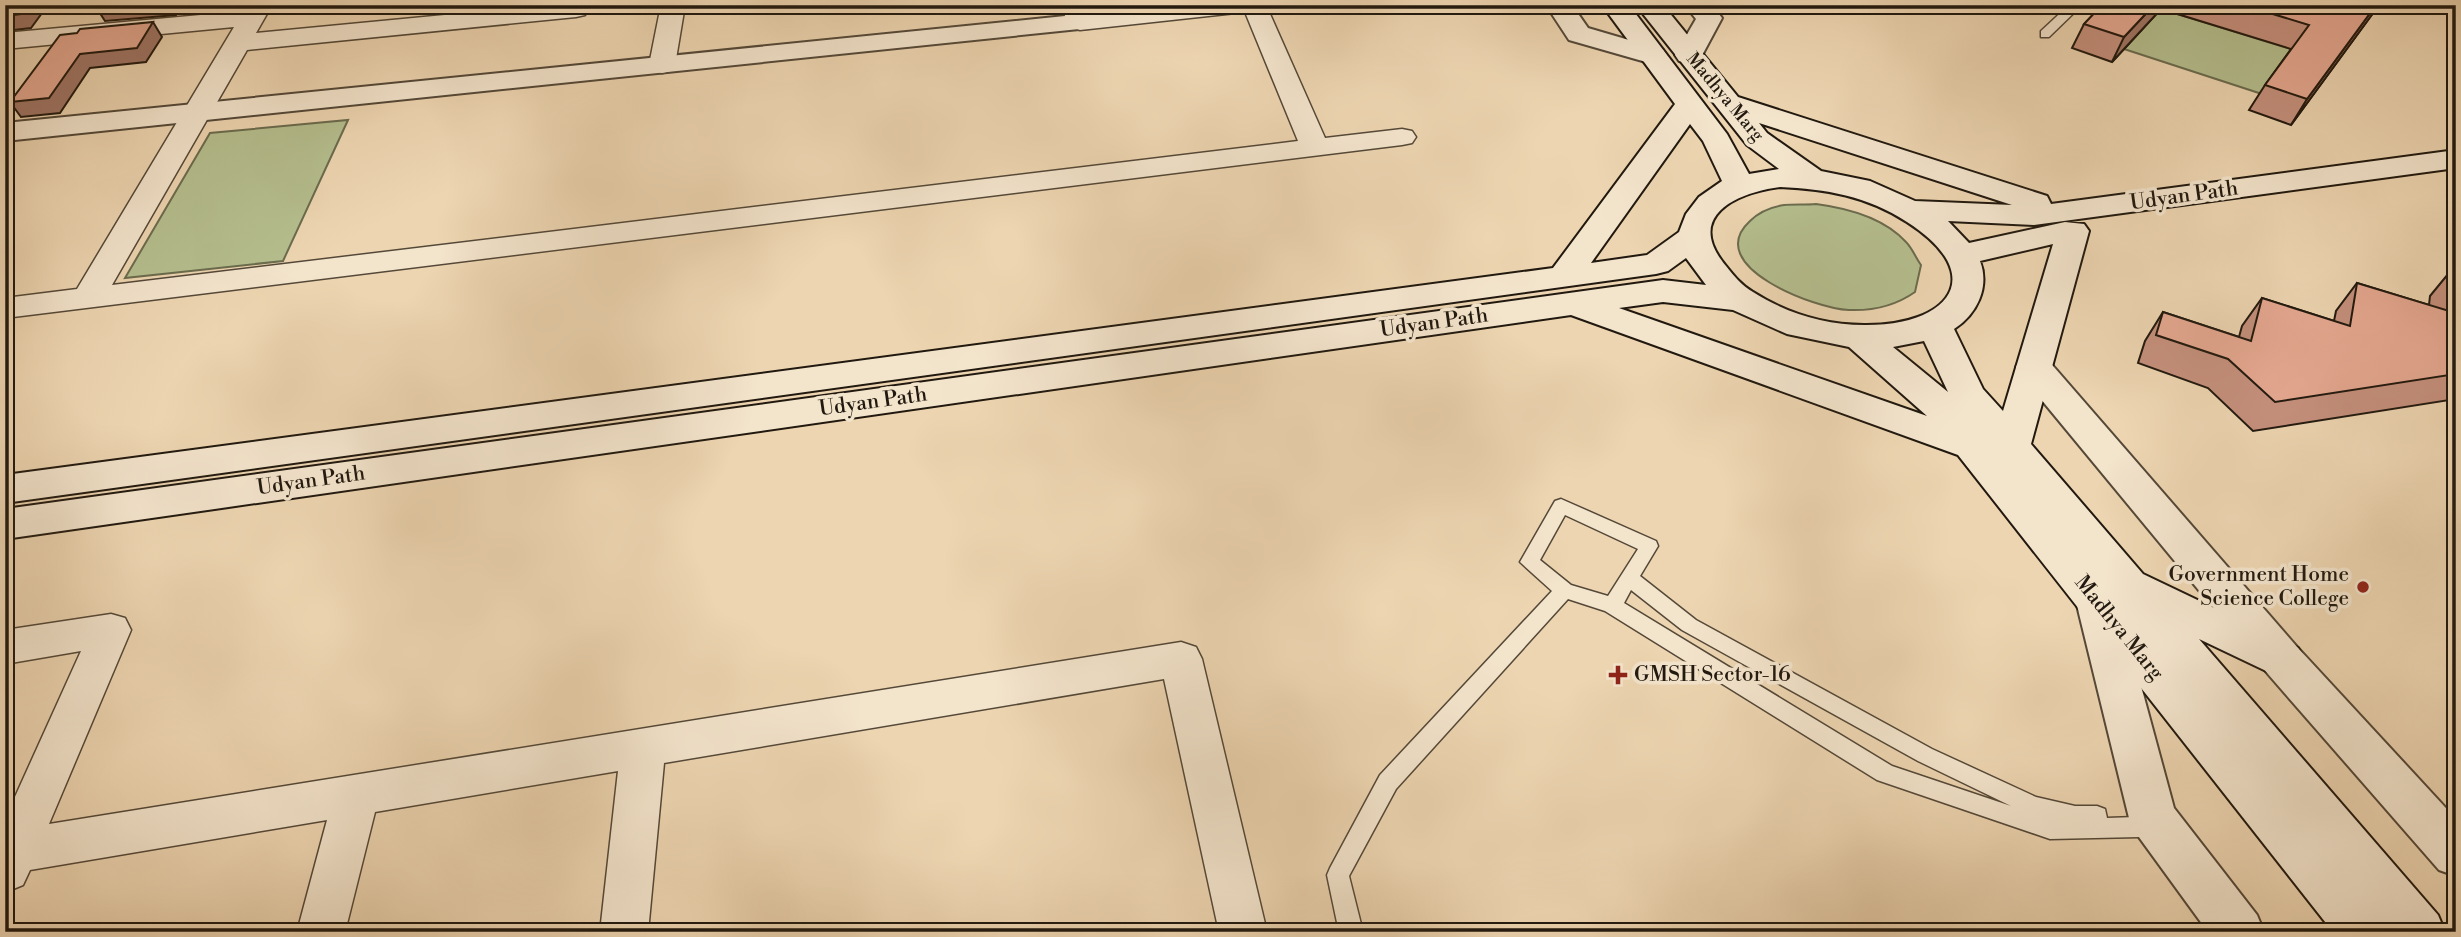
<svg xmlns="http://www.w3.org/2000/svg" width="2461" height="937" font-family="'Libre Bodoni',serif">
<rect width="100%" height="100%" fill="#edd5b1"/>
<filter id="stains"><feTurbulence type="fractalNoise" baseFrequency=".00286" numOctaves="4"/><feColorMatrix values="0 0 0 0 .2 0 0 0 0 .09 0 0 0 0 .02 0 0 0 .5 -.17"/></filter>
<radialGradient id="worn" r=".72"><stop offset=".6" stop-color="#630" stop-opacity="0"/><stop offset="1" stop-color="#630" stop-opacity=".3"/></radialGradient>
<!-- green -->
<g fill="#b5be8e" stroke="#6b6c4e" stroke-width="2">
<polygon points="2161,9 2294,50 2262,94 2124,49"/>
<polygon points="348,120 283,261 125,278 210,133"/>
<path d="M 1816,204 C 1847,208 1884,218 1906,242 C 1912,248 1916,258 1921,265 L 1915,292 C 1895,306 1873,311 1849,310 C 1816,309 1701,266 1750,221 C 1759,212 1771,207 1784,205 C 1794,204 1806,205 1816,204 Z"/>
</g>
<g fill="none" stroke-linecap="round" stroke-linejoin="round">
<!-- service casing -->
<g stroke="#544838" stroke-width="3">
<g id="service">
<polygon points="2069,5 2082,5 2049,37 2041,37 2041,31"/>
<path d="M 1561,499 L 1656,541 L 1658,546 L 1640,576 L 1696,620 L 1932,749 L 2036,797 L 2075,806 L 2097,806 L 2105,809 L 2107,818 L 2136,817 L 2153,808 L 2161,811 L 2164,818 L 2161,825 L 2139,837 L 2050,839 L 1877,780 L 1605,611 L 1568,599 L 1396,789 L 1349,876 L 1363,932 L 1339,932 L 1327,875 L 1330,868 L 1380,775 L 1552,591 L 1520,562 L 1555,501 ZM 1565,515 L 1638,549 L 1608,596 L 1571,585 L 1540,560 ZM 1631,590 L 1682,630 L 1918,761 L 2011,806 L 1892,766 L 1624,603 Z"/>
</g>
</g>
<!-- minor casing -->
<g stroke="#544838" stroke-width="3">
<g id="minor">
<polygon points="248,5 272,5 256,33 548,5 585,5 588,10 585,15 576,17 247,50 112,285 1298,141 1245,12 1080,30 1071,27 1067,22 1071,17 1080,14 1170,5 1266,5 1325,138 1402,129 1412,131 1416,137 1412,143 1402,145 5,318 5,298 77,289 234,27 5,49 5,33 244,11"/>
<polygon points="661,5 685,5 675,65 671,71 662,73 653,71 649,65"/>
<polygon points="111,614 125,618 131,630 49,824 1181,642 1196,647 1202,659 1267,932 1219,932 1164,679 664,763 648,932 600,932 618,771 375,812 345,932 297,932 327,820 30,870 23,885 6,892 5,819 81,651 5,664 5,630"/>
</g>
</g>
<!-- tertiary casing -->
<g stroke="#544838" stroke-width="4">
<g id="tertiary">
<polygon points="1063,5 1089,5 1093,22 1089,28 5,141 5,123 1065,16"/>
<polygon points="1546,5 1572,5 1588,28 1663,50 1667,56 1663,62 1653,64 1569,40"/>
<polygon points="1685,5 1712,5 1722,18 1699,61 1689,63 1679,61 1675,55 1696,19"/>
<polygon points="2034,355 2047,359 2298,648 2456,819 2456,876 2439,870 2268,674 2021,375 2016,367 2021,359"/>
<polygon points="2097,584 2112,589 2118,601 2174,808 2257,915 2264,932 2208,932 2136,833 2129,818 2076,601 2082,589"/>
</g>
</g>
<!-- secondary casing -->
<g stroke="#21190f" stroke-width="4">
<path id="secondary" d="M 1602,5 L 1629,5 L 1727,134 L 1749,174 L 1779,169 L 1747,145 L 1636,5 L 1663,5 L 1738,97 L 2047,196 L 2051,204 L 2456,150 L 2456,168 L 2034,225 L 1948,221 L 1969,243 L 2065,222 L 2084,224 L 2089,231 L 2031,444 L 2143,574 L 2298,648 L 2305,661 L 2298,674 L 2283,679 L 2199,639 L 2438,915 L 2445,932 L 2333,932 L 1958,455 L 1571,315 L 5,539 L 5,509 L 1663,280 L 1706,285 L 1686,258 L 1668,271 L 1656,274 L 5,503 L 5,475 L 1553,268 L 1675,104 ZM 1759,123 L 2012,205 L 1915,201 L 1870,181 L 1821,171 L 1767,133 ZM 1690,124 L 1703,141 L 1722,181 L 1699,197 L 1686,214 L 1679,232 L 1647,255 L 1591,263 ZM 1780,187 C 1826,189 1867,196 1907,222 C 1991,276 1948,326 1864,325 C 1825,325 1786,313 1753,292 C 1742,286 1734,276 1726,266 C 1684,216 1736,193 1780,187 ZM 2053,244 L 2003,411 L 1983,389 L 1954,329 C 1977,314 1990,287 1980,261 ZM 1663,302 L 1733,310 L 1787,334 L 1849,347 L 1927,416 L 1619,308 ZM 1924,341 L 1948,392 L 1893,347 Z"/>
</g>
<!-- service -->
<use href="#service" fill="#f3e4cc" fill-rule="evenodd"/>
<!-- minor -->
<use href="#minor" fill="#f3e4cc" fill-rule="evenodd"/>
<!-- tertiary -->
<use href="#tertiary" fill="#f3e4cc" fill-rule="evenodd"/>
<!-- secondary -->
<use href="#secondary" fill="#f3e4cc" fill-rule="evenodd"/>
</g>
<!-- wall -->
<g fill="#c5907d" stroke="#21190f" stroke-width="2">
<polygon points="2102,5 2379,5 2291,125 2249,110 2265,85 2291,49 2161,9 2112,62 2072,48 2084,24"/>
<polygon points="2453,268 2456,269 2456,399 2253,431 2208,388 2138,363 2145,341 2163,312 2239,337 2242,326 2262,298 2334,321 2336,311 2357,283 2429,305 2430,296"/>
</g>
<!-- shaded-wall -->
<g fill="#a07666" stroke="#21190f" stroke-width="2">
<polygon points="28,5 43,5 45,9 31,28 5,31 5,16"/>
<polygon points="116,5 182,5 176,15 105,21 96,7"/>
<polygon points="2154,5 2163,5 2161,9 2112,62 2124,37"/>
<polygon points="2376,5 2379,5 2291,125 2307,99"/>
<polygon points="153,22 162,37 146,62 90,68 60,113 21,117 10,102 80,54"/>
<polygon points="5,40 13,51 5,61"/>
</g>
<!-- building -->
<g fill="#e5a891" stroke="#21190f" stroke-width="2">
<polygon points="5,5 28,5 21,14 5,16"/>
<polygon points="97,5 116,5 96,7"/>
<polygon points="2102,5 2154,5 2124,37 2084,24"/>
<polygon points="2243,5 2376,5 2307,99 2265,85 2309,25"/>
<polygon points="153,22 137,48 80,54 49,98 10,102 60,35 77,33 80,29"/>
<polygon points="2453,268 2456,269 2456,374 2275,402 2228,359 2156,335 2163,312 2251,341 2262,298 2350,326 2357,283 2449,311"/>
</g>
<!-- markers -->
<g fill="#8f2418" stroke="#f3e4cc" stroke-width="2.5">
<circle cx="2363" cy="587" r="7"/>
<path d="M1614.5 664.5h7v7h7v7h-7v7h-7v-7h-7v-7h7z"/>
</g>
<g text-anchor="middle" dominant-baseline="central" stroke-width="7" stroke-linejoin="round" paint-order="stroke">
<!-- far-street labels -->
<g font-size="18" fill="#21190f" stroke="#f3e4cc">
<text transform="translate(1725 97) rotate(50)">Madhya Marg</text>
</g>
<!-- street labels -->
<g font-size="21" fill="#21190f" stroke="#f3e4cc">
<text transform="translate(2184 196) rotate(-8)">Udyan Path</text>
<text transform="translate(1434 323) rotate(-8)">Udyan Path</text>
<text transform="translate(873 402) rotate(-8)">Udyan Path</text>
<text transform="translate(311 481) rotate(-8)">Udyan Path</text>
<text transform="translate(2119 628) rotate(51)">Madhya Marg</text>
</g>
<!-- poi labels -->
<g font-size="21" fill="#21190f" stroke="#f3e4cc" text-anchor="end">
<text x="2349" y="575">Government Home<tspan x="2349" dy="24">Science College</tspan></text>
<text x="1634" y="675" text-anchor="start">GMSH Sector-16</text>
</g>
</g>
<!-- margin -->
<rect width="2461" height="937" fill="none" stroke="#edd5b1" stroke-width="28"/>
<rect x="7" y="7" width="2447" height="923" fill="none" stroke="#21190f" stroke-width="3.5"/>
<rect x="14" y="14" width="2433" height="909" fill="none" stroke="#21190f" stroke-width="2"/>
<rect width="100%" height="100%" filter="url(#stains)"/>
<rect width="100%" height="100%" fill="url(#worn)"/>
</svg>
